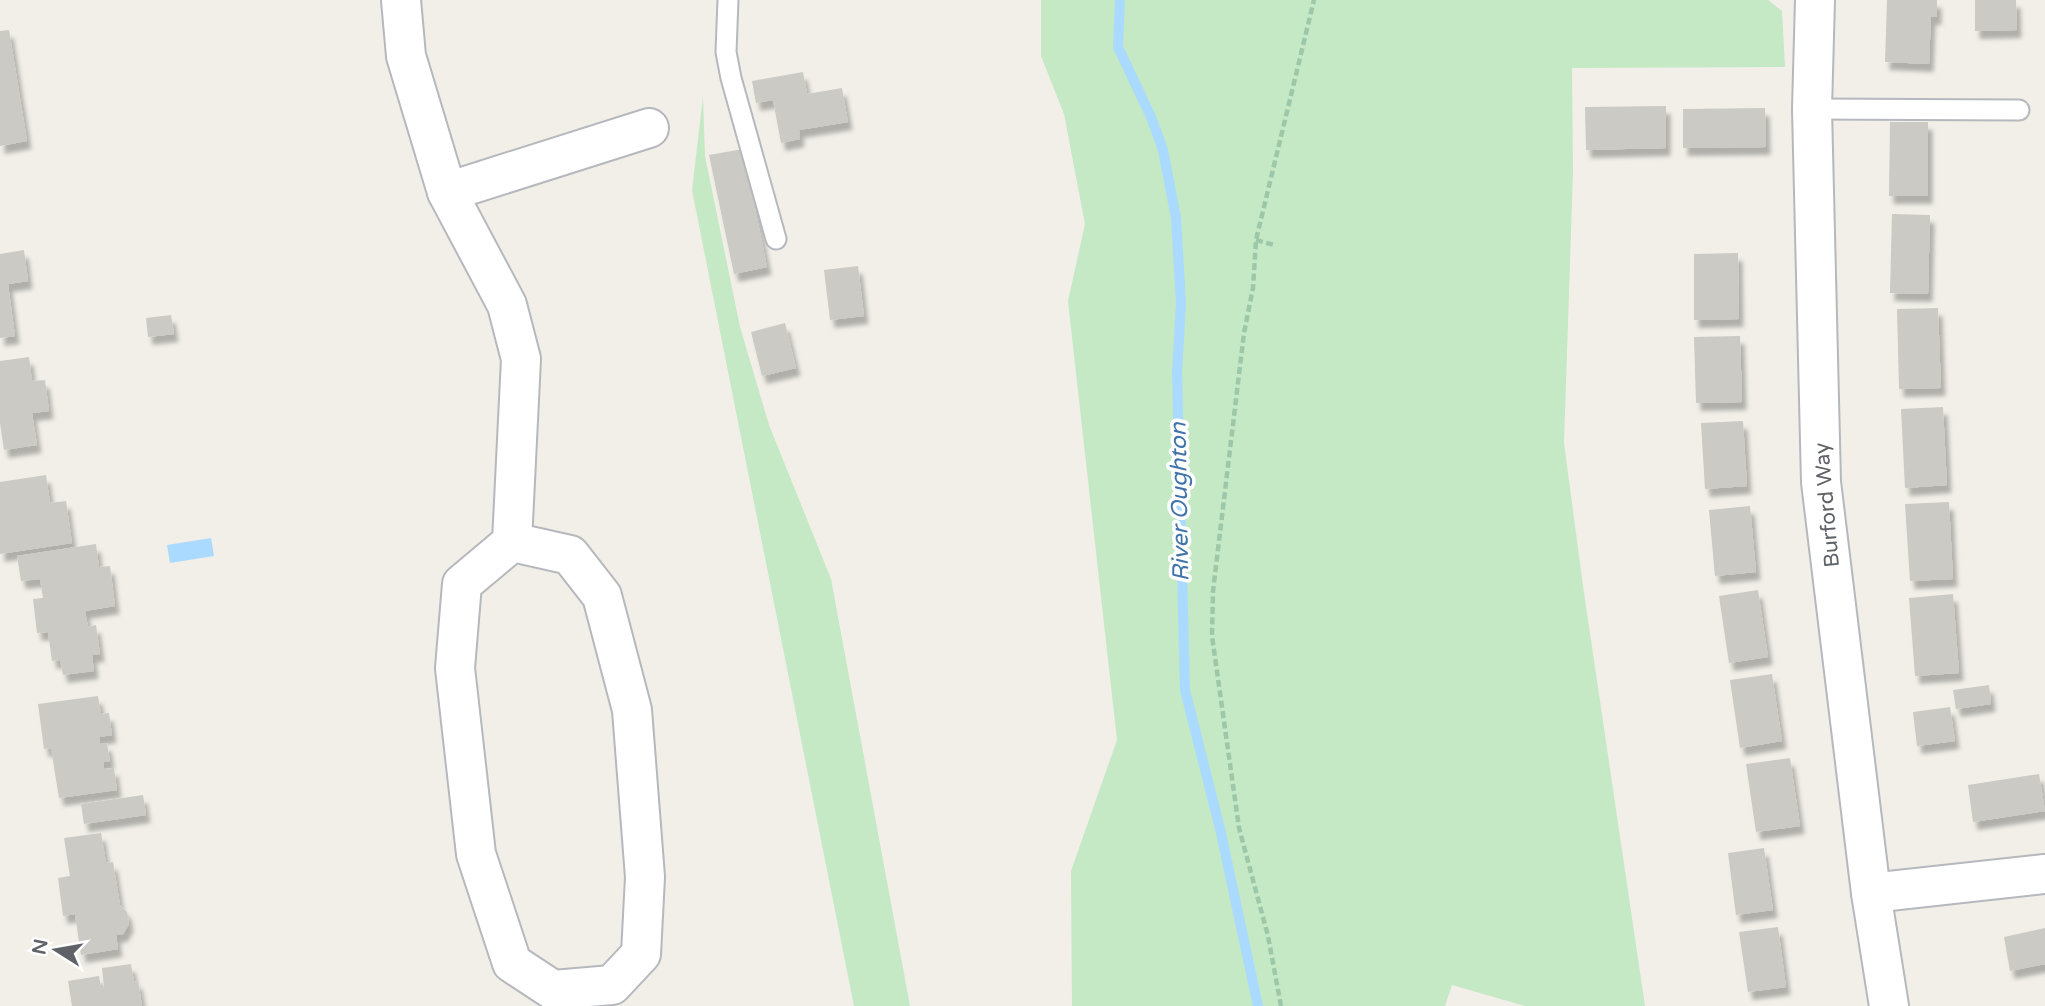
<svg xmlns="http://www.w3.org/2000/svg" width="2045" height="1006" font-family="'Varela Round',sans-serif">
<defs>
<filter id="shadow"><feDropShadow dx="4.5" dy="8" stdDeviation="2" flood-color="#0004"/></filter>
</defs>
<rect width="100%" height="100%" fill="#f1efe8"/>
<!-- green -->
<g fill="#c5e8c5">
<polygon points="1041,0 1768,0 1782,11 1785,67 1572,68 1573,172 1564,443 1583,586 1645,1006 1525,1006 1452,985 1445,1006 1072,1006 1071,871 1117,740 1068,301 1085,224 1064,114 1041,56"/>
<polygon points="703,97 705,156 740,327 769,425 831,579 910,1006 854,1006 692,190"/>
</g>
<!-- water -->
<polygon fill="#aadaff" points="211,538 214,556 170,563 167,545"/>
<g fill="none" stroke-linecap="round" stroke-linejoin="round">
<!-- stream -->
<polyline stroke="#aadaff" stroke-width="10" points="1120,0 1118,47 1151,117 1163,150 1176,218 1181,304 1177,372 1185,690 1221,833 1258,1006"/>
</g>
<!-- building -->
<g fill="#cccac5" filter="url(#shadow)">
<polygon points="1887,0 1937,0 1937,17 1931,17 1929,64 1885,62"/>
<polygon points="1975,0 2016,0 2017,30 1975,31"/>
<polygon points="9,30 27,141 0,146 0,31"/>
<polygon points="803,72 807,94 842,88 848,122 799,130 800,139 781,143 773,100 756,103 752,81"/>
<polygon points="1666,106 1666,148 1586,150 1585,107"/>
<polygon points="1765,108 1766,147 1683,148 1683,109"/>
<polygon points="1890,122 1928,122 1928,196 1889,196"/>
<polygon points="743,149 767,267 734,274 709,155"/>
<polygon points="1892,214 1930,215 1928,294 1890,293"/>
<polygon points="24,250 28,281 8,284 15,336 0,338 0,254"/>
<polygon points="1738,253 1739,319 1694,320 1694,254"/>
<polygon points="858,266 864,316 830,320 824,270"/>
<polygon points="1938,308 1941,388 1899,389 1897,309"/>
<polygon points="171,315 174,334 148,337 146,318"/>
<polygon points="785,323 796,368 762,376 751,332"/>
<polygon points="1740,336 1742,402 1696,403 1694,337"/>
<polygon points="29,357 32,381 45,380 49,411 32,413 37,445 4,450 0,423 0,361"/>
<polygon points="1943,407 1947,485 1905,488 1901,409"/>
<polygon points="1743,421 1747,486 1705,489 1701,423"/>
<polygon points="46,475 50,503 66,501 72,543 0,554 0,482"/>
<polygon points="1949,502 1953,579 1910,581 1905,504"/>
<polygon points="1750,506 1756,572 1715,576 1709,510"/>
<polygon points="96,544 99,567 110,566 115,606 85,611 88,627 96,625 100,654 92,655 94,671 63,675 60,660 52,661 48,632 37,633 33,599 43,598 40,579 21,581 17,556"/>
<polygon points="1758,590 1768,657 1729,663 1719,596"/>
<polygon points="1953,594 1959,673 1915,676 1909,598"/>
<polygon points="1772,674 1782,741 1740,748 1730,680"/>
<polygon points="1989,685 1991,704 1956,709 1953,690"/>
<polygon points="98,696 101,714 109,713 112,735 99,737 100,744 107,743 110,761 103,762 104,769 114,768 117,790 59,798 51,748 44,749 38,704"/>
<polygon points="1950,707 1955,741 1917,746 1913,712"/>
<polygon points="1790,758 1800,826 1756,832 1746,764"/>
<polygon points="2039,774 2045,811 1973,822 1968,785"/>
<polygon points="143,795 146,815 84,824 81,804"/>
<polygon points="101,833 106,863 113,862 120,905 127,912 129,924 123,934 116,935 118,949 81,955 75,914 63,916 58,878 70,876 64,838"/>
<polygon points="1764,848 1773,910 1736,915 1728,853"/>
<polygon points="1778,927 1786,987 1748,992 1739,932"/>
<polygon points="2045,928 2045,964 2010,971 2004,937"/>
<polygon points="131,964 134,982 138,981 142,1006 72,1006 68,981 99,976 101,987 104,987 102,968"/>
</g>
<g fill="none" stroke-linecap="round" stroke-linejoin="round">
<!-- service casing -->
<g stroke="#b5b8bc" stroke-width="23">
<g id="service">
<polyline points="728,0 726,52 731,78 776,239"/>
<polyline points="1812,109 2019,110"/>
</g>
</g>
<!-- minor casing -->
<g stroke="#b5b8bc" stroke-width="42">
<g id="minor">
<polyline points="401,0 406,56 447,192 507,305 521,359 512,542"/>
<polyline points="1815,0 1812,109 1821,482 1871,893 1889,1006"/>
<polyline points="447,192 649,128"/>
<polygon points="512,542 570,555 602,596 632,710 645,877 641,954 612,985 553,990 512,963 476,854 455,668 462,584"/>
<polyline points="1871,893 2045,874"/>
</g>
</g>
<!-- path -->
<g stroke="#9cc7a9" stroke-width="4.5" stroke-dasharray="7 3.5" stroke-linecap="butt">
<polyline points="1256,240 1274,245"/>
<polyline points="1281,1006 1268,936 1239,828 1212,636 1213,591 1244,333 1253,288 1256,240 1314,0"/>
</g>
<!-- service -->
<use href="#service" stroke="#fff" stroke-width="19"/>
<!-- minor -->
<use href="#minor" stroke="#fff" stroke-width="38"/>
</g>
<g text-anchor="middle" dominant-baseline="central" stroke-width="7" stroke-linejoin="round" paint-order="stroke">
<!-- street labels -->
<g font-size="21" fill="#5f6368" stroke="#fff">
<text transform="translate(1827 505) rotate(-95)">Burford Way</text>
</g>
<!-- water labels -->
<g font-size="23" font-style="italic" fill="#4174aa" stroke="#fff">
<text transform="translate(1180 502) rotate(-91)">River Oughton</text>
</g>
</g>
<!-- north arrow -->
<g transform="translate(56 950) rotate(281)" stroke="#ffffff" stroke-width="5" paint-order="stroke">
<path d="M0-5L12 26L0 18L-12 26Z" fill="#5f6368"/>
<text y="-10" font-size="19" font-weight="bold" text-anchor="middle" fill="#5f6368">N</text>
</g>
</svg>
